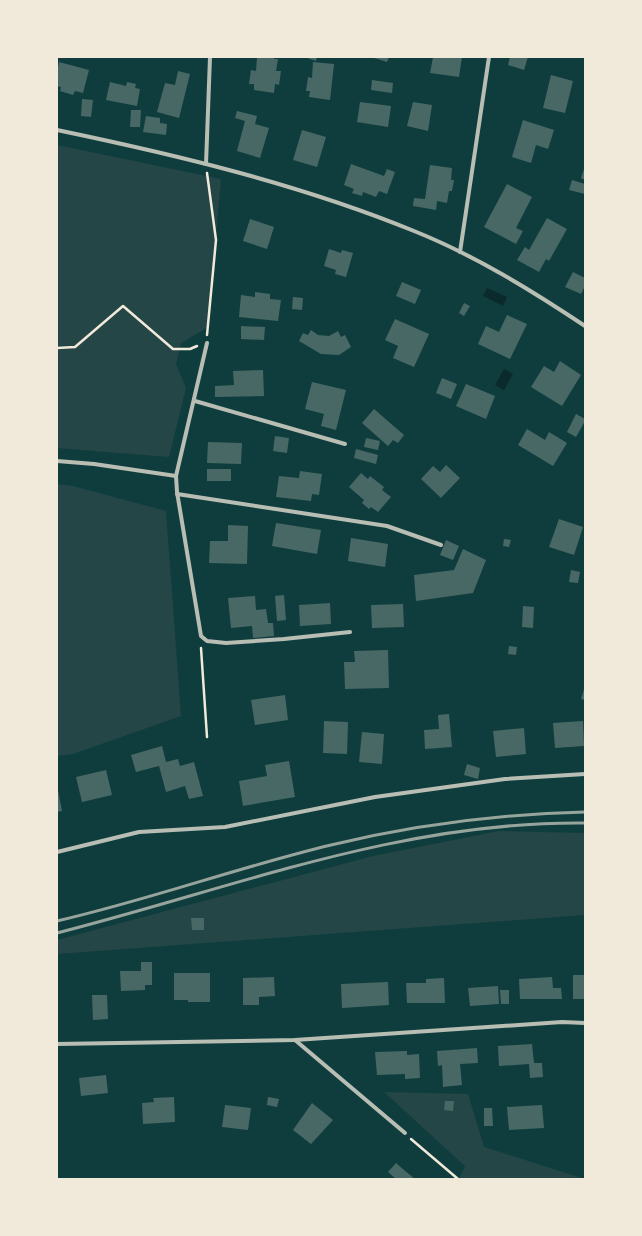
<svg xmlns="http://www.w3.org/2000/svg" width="642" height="1236" font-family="'PT Sans Narrow',sans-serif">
<rect width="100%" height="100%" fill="#0f3d3e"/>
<!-- green -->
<g fill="#244646">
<polygon points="57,145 221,179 208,327 181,343 176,364 186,388 169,457 57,448"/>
<polygon points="57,484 73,486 166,511 181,716 73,754 57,756"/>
<polygon points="499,831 585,833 585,915 57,954 57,940 373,856"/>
<polygon points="384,1092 468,1094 484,1147 585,1179 459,1179 465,1166"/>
</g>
<!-- water -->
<g fill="#0a2a2b">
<polygon points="487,288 507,297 503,306 483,296"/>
<polygon points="504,369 513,374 504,390 495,385"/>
</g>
<!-- building -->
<g fill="#486865">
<polygon points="257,57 274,57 274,59 278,59 276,71 281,71 279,85 275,84 274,93 254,90 254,84 249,84 251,70 256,71"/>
<polygon points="304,57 317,57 316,61"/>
<polygon points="371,57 389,57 387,62"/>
<polygon points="433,57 462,57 459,77 430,73"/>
<polygon points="510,57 528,57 524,70 508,65"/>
<polygon points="59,62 89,70 83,93 75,91 73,95 60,91 61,87 57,86 57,72"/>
<polygon points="313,62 334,64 330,100 309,97 310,91 306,91 308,77 312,78"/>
<polygon points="178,71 190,74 179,118 157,112 165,83 175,85"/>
<polygon points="551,75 573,81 565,113 543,108"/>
<polygon points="372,80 393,83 392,93 371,90"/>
<polygon points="110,82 126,86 127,82 136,84 135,88 140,89 137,106 106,100"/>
<polygon points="82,99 93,100 91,117 81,116"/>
<polygon points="360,102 391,106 388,127 357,122"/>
<polygon points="413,102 432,105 428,131 407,126"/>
<polygon points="131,110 141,110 140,127 130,127"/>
<polygon points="237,111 257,116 255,124 269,128 260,158 237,151 245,121 235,118"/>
<polygon points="146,116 160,118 160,123 167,124 166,135 143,132"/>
<polygon points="523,120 554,130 548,149 536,145 531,163 512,157"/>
<polygon points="302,130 326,137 317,167 293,160"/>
<polygon points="351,164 384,176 387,169 395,172 387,194 379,191 376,197 363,192 362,196 352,193 354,189 344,185"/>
<polygon points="430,165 452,168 451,180 454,180 452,191 449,191 447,203 437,201 436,210 413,206 414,198 425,199"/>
<polygon points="585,166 585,180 581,178"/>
<polygon points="572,180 585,184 585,194 569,190"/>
<polygon points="507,184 532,197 516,228 523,231 516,244 484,227"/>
<polygon points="547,218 567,229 549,261 546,259 539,272 517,260 525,247 529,250"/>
<polygon points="250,219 274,227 267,249 243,241"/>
<polygon points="329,249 341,253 342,250 353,253 346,277 335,274 336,270 324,266"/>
<polygon points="573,272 585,278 585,286 581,294 565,287"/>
<polygon points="402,282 421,290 415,304 396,296"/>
<polygon points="255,292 270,294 270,299 281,300 278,321 239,317 241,295 255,297"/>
<polygon points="293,297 303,298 302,310 292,309"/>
<polygon points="464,303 470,306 464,316 459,313"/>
<polygon points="507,315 527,324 510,359 478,344 486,326 499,332"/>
<polygon points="395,319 429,334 414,367 393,358 398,346 385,340"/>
<polygon points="241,326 265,327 264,340 241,339"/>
<polygon points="311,330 318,335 329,336 338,331 341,337 345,335 351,347 339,355 321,354 299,341 303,333 308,335"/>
<polygon points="560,361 581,375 562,406 531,387 544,366 554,372"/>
<polygon points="263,370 264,396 215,397 215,386 234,385 233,371"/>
<polygon points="442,378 457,384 451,399 436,393"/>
<polygon points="312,382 346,390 336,430 321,426 324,414 305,409"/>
<polygon points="466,384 495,396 486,419 456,406"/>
<polygon points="374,409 404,435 398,443 393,440 388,446 362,423"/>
<polygon points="576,414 585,419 585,421 576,437 567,432"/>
<polygon points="527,429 545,440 549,432 567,443 553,466 518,445"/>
<polygon points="275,436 289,438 287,453 273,451"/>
<polygon points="366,438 380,441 378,450 364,447"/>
<polygon points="208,442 242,443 241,464 207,463"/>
<polygon points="356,449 378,455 376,464 354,458"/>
<polygon points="446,465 460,478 441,498 421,479 433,466 440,472"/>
<rect x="207" y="469" width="24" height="12"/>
<polygon points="300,471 322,474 319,495 312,494 311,501 276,497 279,476 299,478"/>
<polygon points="361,473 368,479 370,476 384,487 382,490 391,497 378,512 371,507 369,509 362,503 364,500 349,487"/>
<polygon points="559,519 583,527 574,555 549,547"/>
<polygon points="276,523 321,530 317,554 272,546"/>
<polygon points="228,525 248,526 247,564 209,563 210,541 228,541"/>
<polygon points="351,538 388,544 385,567 348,561"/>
<polygon points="504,539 511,540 509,547 503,546"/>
<polygon points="446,540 459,546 453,560 440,555"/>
<polygon points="463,549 486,560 473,593 416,601 414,575 454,570"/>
<polygon points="571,570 580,572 578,583 569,582"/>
<polygon points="284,595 286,620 277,621 275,596"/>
<polygon points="255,596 256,610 266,609 268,623 273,623 274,636 253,638 252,626 231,628 228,598"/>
<polygon points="330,603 331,624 300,626 299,605"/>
<polygon points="403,604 404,627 372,628 371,605"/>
<polygon points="523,606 534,607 533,628 522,627"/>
<polygon points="509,646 517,647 516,655 508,654"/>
<polygon points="388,650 389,688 345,689 344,662 355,662 354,651"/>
<polygon points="585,686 585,700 581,699"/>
<polygon points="285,695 288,720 255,725 251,700"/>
<polygon points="449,714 452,747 425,749 424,730 439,729 438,715"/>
<polygon points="324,721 348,722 347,754 323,753"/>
<polygon points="583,721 584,746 555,748 553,723"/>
<polygon points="524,728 526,754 496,757 493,731"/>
<polygon points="362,732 384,734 382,764 359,762"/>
<polygon points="162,746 166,762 178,759 180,766 194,762 203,796 189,799 185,786 166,792 159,766 136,772 131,755"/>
<polygon points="289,761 295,797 243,806 239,781 267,776 265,765"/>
<polygon points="467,764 480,768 478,779 464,775"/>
<polygon points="106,770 112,795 82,802 76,777"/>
<polygon points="57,785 62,811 57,812"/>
<polygon points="191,918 204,918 204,930 192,930"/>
<polygon points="141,962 152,962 152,985 145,985 145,990 121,991 120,971 141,971"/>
<polygon points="174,973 210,973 210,1002 188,1002 188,1000 174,1000"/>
<rect x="573" y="975" width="12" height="24"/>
<polygon points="274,977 275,996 259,997 259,1005 243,1005 243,978"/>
<polygon points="552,977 553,988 561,988 562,999 520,999 519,979"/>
<polygon points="444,978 445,1003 407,1003 406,983 426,983 426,979"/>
<polygon points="388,982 389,1005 342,1008 341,984"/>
<polygon points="498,986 499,1004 470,1006 468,988"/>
<polygon points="500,990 509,990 509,1004 501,1004"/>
<polygon points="92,995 107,995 108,1019 93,1020"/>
<polygon points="532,1044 534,1063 542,1063 543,1077 530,1078 529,1064 499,1066 498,1046"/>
<polygon points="477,1048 478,1063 460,1064 462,1085 443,1087 442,1065 438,1066 437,1051"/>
<polygon points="407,1051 407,1055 419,1054 420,1078 405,1079 405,1074 377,1075 375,1052"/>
<polygon points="106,1075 108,1093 81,1096 79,1078"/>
<polygon points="174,1097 175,1122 143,1124 142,1103 154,1102 153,1098"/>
<polygon points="268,1097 279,1099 277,1107 267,1105"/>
<polygon points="445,1101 454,1101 453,1111 444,1110"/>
<polygon points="312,1103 333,1120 311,1144 293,1130"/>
<polygon points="225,1105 251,1108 248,1130 222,1127"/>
<polygon points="542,1105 544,1128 509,1130 507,1107"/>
<polygon points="484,1108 492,1108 493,1126 484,1126"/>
<polygon points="396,1163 404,1170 415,1179 396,1179 388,1172"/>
</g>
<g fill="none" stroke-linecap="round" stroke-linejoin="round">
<!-- path -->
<g stroke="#f1e9da" stroke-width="2.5">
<polyline points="207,335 216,240 207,173"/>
<polyline points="57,348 75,347 123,306 173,349 190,349 197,346"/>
<polyline points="201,648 207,737"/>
<polyline points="411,1139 458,1179"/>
</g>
<!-- minor -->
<g stroke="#b8beb3" stroke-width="4">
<path d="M 57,130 C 177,155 299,184 414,231 C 474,255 531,290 585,326"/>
<polyline points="206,164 210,57"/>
<polyline points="460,252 489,57"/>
<polyline points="207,343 176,476 177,492 201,636 207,641 226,643 284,639 350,632"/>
<polyline points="195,401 345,444"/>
<polyline points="57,461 94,464 176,476"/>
<polyline points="177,494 387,526 441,545"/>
<polyline points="57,852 139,832 225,827 375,797 505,779 585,774"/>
<polyline points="295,1040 405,1133"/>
<polyline points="57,1044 295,1040 562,1022 585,1023"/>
</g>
<!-- rail -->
<g stroke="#97a49c" stroke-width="3">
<path d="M 57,921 C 149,900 239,867 331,845 C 414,825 499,814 585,812"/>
<path d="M 57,933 C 234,888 399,821 585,823"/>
</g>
</g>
<!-- border -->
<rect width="642" height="1236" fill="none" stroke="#f1e9da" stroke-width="116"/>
</svg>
